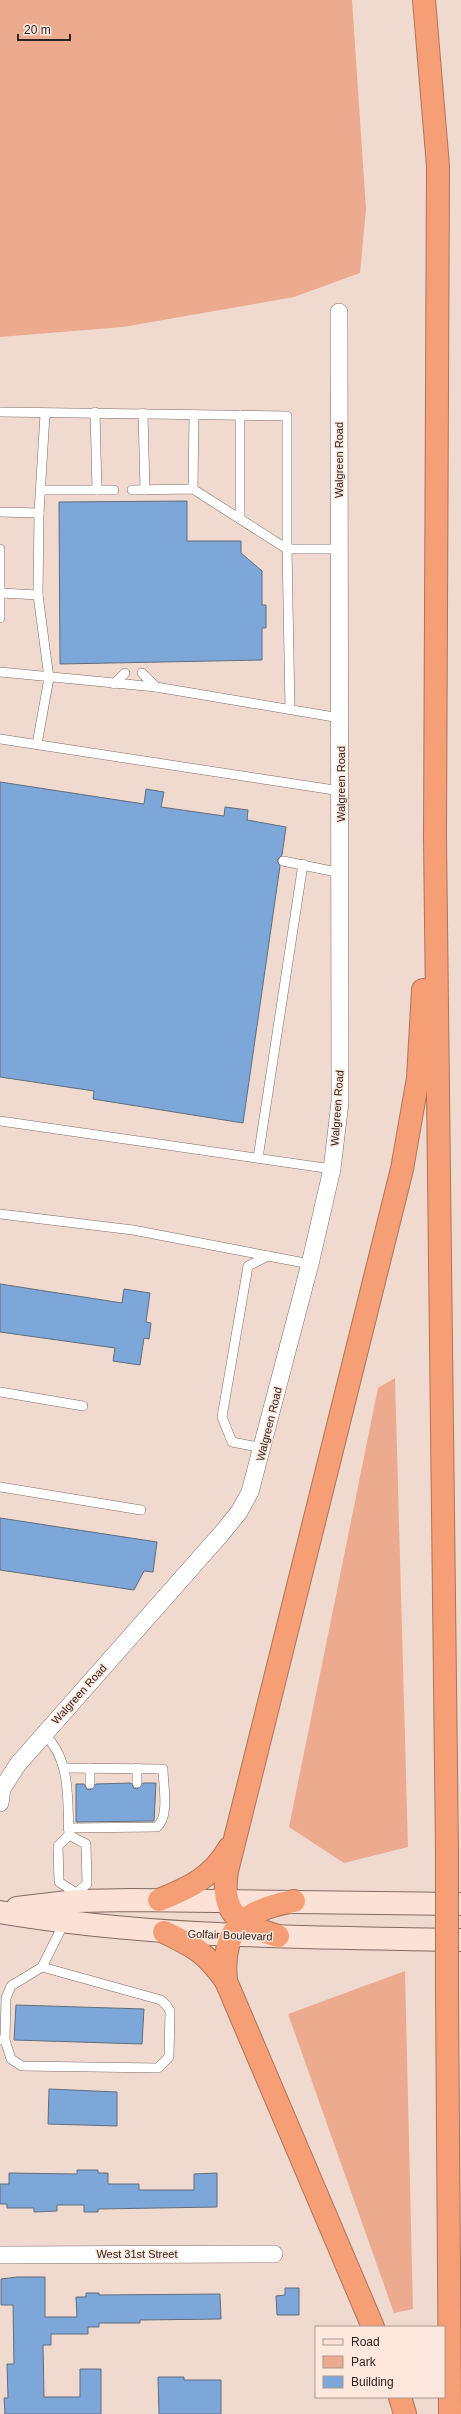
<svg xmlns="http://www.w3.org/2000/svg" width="461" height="2414" font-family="Helvetica,sans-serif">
<rect width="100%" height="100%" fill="#f0dad0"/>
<!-- green -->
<g fill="#ecab8e">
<polygon points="0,0 352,0 366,209 360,273 294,297 123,327 0,337"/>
<polygon points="395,1378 408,1847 344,1863 289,1827 378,1388"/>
<polygon points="405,1971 413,2309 394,2313 288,2014"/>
</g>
<!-- building -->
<g fill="#7ca7d8" stroke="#606d7c">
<polygon points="187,501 187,541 241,541 241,553 262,571 262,605 266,605 266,628 262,628 262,660 60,664 59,502"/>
<polygon points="0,782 144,804 146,789 164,792 161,807 224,816 225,807 248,810 247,820 286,827 282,855 277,860 280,866 243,1123 93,1099 94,1091 0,1077"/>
<polygon points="0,1284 122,1303 124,1289 150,1293 146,1322 151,1323 149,1339 144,1338 140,1365 113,1361 115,1348 0,1332"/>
<polygon points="0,1518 157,1542 153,1572 144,1571 134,1590 0,1570"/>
<polygon points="131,1783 134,1788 137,1789 143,1783 156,1783 154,1821 76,1822 76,1784 84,1784 87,1789 90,1790 96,1784"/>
<polygon points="16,2005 144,2009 142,2044 14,2040"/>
<polygon points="49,2089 117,2092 117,2126 48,2124"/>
<polygon points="77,2170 98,2170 98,2173 108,2173 108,2184 139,2184 139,2190 194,2190 194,2174 217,2173 217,2207 98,2209 98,2212 84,2212 84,2205 57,2205 57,2211 34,2212 34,2208 7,2208 7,2204 0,2204 0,2184 9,2184 9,2173 77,2174"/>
<polygon points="17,2277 45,2277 45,2317 77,2317 76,2297 86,2297 86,2293 99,2293 99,2295 220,2294 221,2319 140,2320 140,2323 99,2323 99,2327 88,2327 88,2334 51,2334 51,2345 43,2345 44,2397 80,2397 80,2369 101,2369 101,2414 5,2414 4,2398 8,2398 7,2364 14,2364 13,2305 1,2305 1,2279"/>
<polygon points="285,2288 299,2288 299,2315 277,2315 276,2296 285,2295"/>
<polygon points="158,2377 184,2377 184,2380 221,2380 221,2414 159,2414"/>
</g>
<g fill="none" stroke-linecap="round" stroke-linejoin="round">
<!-- lane casing -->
<g stroke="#7f6b62" stroke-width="10">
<g id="lane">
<polyline points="0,412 287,416 287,549 340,549"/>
<polyline points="95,412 97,490"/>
<polyline points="143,413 145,490"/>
<polyline points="240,415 240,519"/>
<polyline points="193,489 194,415"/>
<polyline points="41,490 114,490"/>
<polyline points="132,490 193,489 287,549 290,709"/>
<polyline points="0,512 39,513"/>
<polyline points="0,549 0,618"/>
<polyline points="1,593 38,595"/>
<polyline points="0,672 156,687 340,718"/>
<polyline points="142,673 156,687"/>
<polyline points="114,684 125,673"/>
<polyline points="0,739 341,791"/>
<polyline points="37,744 49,678 38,595 39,513 45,414"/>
<polyline points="283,861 341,873"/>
<polyline points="0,1121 332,1169"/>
<polyline points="258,1158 303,864"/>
<polyline points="0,1214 133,1230 268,1256"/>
<polyline points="0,1392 83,1406"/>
<polyline points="263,1448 232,1442 222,1417 248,1266 268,1256 310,1264"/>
<polyline points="0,1487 141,1510"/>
<path d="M 44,1734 C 72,1760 67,1801 69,1835 L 58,1846 L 59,1882 L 76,1893"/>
<path d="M 65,1768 L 163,1769 C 163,1785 170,1816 157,1827 L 68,1828"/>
<polyline points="90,1768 90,1784"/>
<polyline points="137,1783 137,1768"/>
<polyline points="69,1835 86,1844 87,1884 76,1893"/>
<polyline points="0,2040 5,2040 6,1998 11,1986 42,1967 64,1923"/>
<polyline points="5,2040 11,2059 22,2066 158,2068 169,2057 170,2011 167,2006 161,2000 42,1967"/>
</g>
</g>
<!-- street casing -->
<g stroke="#7f6b62" stroke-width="18">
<g id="street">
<polyline points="0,1803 2,1789 18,1764 222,1533 239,1512 250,1492 310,1264 332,1169 340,1102 339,312"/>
<polyline points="0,2255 274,2254"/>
</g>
</g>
<!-- secondary casing -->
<g stroke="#7f6b62" stroke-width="24">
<g id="secondary">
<polyline points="17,1908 76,1901 133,1900 461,1904"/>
<path d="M 0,1912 C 153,1938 307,1937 461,1940"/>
</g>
</g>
<!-- highway casing -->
<g stroke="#af7358" stroke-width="24">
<g id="highway">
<polyline points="424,0 438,166 435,837 447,1851"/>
<path d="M 159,1900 C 189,1888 213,1877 229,1848"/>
<path d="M 294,1901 C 245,1910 221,1927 226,1981 L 373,2327"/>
<path d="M 164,1932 C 195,1947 205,1952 226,1981"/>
<path d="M 278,1936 C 240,1925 220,1915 227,1871 L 402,1169 L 418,1078 L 423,990"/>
<polyline points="447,1989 450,2414"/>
<polyline points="400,2397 405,2414"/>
</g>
</g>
<!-- lane -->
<use href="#lane" stroke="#fff" stroke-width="9"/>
<!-- street -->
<use href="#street" stroke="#fff" stroke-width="17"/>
<!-- secondary -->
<use href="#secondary" stroke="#fce2d6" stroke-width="22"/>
<!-- highway -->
<use href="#highway" stroke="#f69e76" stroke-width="22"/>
<!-- highway-bridge casing -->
<g stroke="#af7358" stroke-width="24" stroke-linecap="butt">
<polyline id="highway-bridge" points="447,1851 447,1989"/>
</g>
<!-- highway-bridge -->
<use href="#highway-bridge" stroke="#f69e76" stroke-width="22"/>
</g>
<g text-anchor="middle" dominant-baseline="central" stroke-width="3" stroke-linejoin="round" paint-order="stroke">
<!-- street labels -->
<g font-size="11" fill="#2c2420" stroke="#fee7dd">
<text transform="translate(339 460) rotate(-90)">Walgreen Road</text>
<text transform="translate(341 784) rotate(-90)">Walgreen Road</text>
<text transform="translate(337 1108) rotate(-86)">Walgreen Road</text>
<text transform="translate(269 1424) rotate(-76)">Walgreen Road</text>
<text transform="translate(79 1694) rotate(-48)">Walgreen Road</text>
<text transform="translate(230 1935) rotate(2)">Golfair Boulevard</text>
<text x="137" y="2254">West 31st Street</text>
</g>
</g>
<!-- legend -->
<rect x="315" y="2326" width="130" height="72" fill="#fee7dd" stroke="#aa9991"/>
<rect x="323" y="2339" width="20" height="6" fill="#fce2d6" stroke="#aa9991"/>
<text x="351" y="2346" font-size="12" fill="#2c2420">Road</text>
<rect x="323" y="2356" width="20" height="12" fill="#ecab8e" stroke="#aa9991"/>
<text x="351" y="2366" font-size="12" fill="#2c2420">Park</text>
<rect x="323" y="2376" width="20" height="12" fill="#7ca7d8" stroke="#aa9991"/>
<text x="351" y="2386" font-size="12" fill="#2c2420">Building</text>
<!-- scale -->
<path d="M18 34v6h52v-6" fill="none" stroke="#2c2420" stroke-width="2"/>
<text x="24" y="34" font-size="12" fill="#2c2420" stroke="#fee7dd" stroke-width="3" paint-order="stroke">20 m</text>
</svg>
